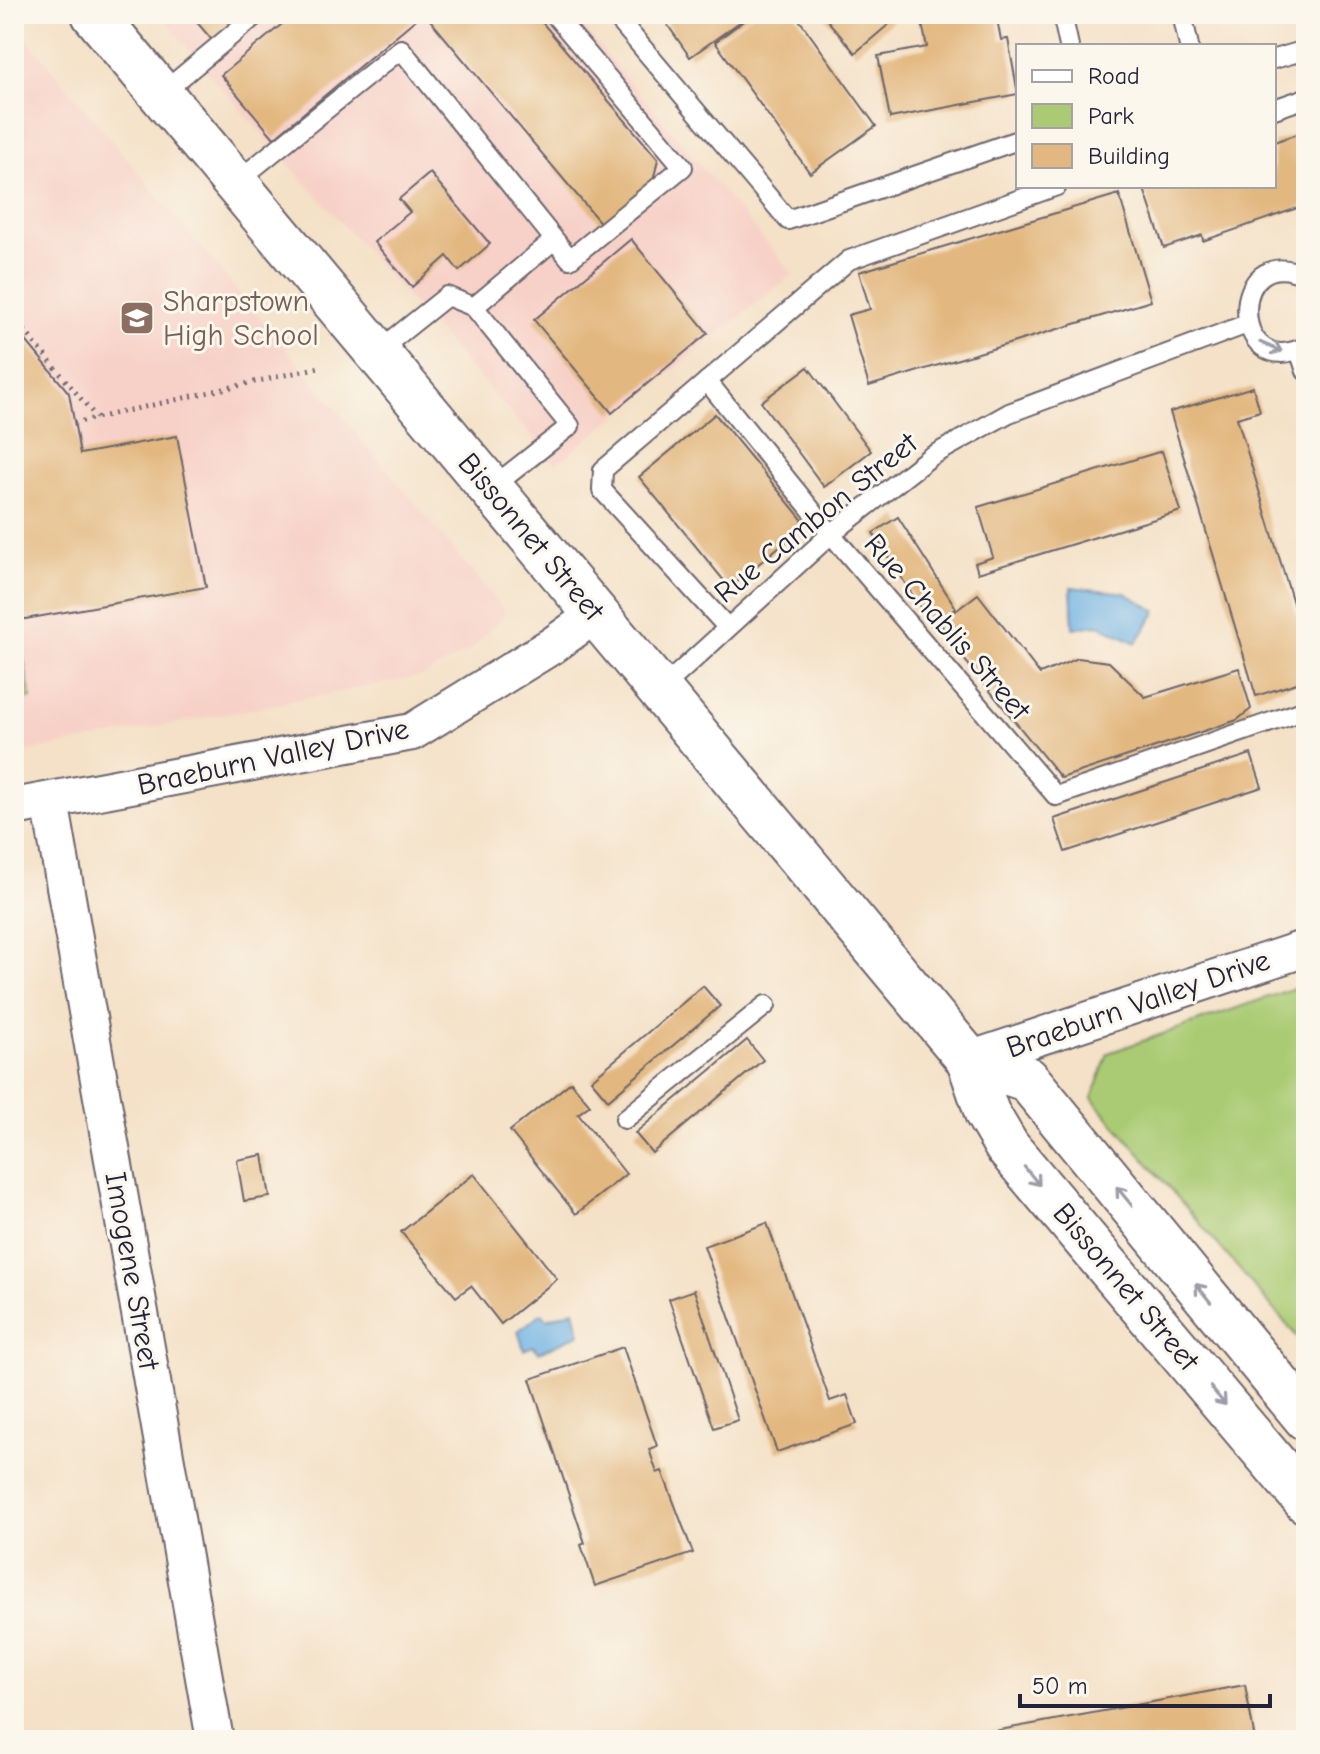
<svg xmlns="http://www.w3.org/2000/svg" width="1320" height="1754" font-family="'Comic Neue',sans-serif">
<rect width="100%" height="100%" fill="#fbf7ec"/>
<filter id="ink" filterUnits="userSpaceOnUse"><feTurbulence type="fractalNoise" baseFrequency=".0125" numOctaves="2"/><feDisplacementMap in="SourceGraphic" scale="16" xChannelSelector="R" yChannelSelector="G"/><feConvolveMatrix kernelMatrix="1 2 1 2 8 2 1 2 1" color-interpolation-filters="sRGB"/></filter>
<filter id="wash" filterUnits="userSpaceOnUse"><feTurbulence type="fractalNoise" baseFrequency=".006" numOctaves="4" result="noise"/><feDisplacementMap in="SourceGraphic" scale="32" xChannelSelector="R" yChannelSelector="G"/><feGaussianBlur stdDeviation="1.8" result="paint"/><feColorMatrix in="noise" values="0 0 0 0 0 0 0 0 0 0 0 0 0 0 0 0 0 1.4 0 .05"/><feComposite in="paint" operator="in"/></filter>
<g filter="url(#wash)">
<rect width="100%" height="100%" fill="#f4e1c7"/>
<!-- built -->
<g fill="#f7d1c7">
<polygon points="162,14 572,14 793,274 556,464 194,57"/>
<polygon points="14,24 506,612 472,649 423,676 14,754"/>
</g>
<!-- green -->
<g fill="#aacb73" stroke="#667657" stroke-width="2">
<polygon points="18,632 31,698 14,702 14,633"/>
<polygon points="1306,984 1306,1347 1092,1098 1108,1053"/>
</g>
<!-- water -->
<g fill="#6eb1e3" stroke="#486a8f" stroke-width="2">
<polygon points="1071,587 1125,593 1157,611 1136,643 1099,625 1073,628"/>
<polygon points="574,1310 580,1334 539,1352 533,1346 524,1350 518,1331 542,1313 547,1319"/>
</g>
<g id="blocks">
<!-- building -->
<g fill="#e3b880">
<polygon points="190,14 242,14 212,40"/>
<polygon points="294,14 422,14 274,138 221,75"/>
<polygon points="425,14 535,14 658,159 653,182 602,225"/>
<polygon points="660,14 751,14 690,57"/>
<polygon points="753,14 795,14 876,126 810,173 715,42"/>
<polygon points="822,14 901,14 855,53"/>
<polygon points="920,14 996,14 1001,40 1008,39 1018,94 890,118 878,56 927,47"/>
<polygon points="1306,123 1306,205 1203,241 1202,235 1164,248 1143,186 1274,186 1274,142 1303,132 1301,124"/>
<polygon points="430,173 490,244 459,271 447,256 412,287 374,242 410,212 399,199"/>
<polygon points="1119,194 1151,301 869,386 848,315 870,309 859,272"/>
<polygon points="631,239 708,333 612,413 534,320"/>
<polygon points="14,326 69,393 80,454 177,436 206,587 14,621"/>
<polygon points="808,367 871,451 824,487 761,402"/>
<polygon points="1253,387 1260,411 1237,418 1306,646 1306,680 1256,696 1170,412"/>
<polygon points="715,414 806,524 730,588 639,477"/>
<polygon points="1162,451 1181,511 978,573 975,563 993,557 978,507"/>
<polygon points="898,517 956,608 931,624 873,533"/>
<polygon points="978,594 1040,674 1078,658 1109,662 1145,697 1239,668 1251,709 1237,720 1061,778 946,637 941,622"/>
<polygon points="1251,754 1262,787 1065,852 1054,819"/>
<polygon points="703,986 720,1006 608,1100 591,1080"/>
<polygon points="747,1040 763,1060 652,1153 635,1133"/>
<polygon points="571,1082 590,1105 578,1114 626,1174 576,1214 510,1131"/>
<polygon points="263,1155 270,1197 244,1201 237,1160"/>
<polygon points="474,1174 557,1279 501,1324 471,1286 456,1297 401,1232"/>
<polygon points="767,1223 830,1401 847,1395 857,1424 777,1452 704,1246"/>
<polygon points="694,1290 738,1420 714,1428 669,1299"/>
<polygon points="623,1347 657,1446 649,1449 657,1473 662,1471 693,1553 595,1586 581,1545 585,1543 530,1379"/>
<polygon points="1245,1685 1255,1740 979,1740 978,1734"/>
</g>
</g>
</g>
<g filter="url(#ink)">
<use href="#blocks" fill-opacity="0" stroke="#6c656c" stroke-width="2"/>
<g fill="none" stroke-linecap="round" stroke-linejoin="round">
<!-- lane casing -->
<g stroke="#6c656c" stroke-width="22">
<g id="lane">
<polyline points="614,14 788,220 1018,140"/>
<polyline points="1062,14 1069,46"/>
<polyline points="1182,14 1189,46"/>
<polyline points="1274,59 1306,50"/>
<polyline points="161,94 257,14"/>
<polyline points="1274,109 1306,98"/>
<polyline points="235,183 401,49 570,259 683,167 554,14"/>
<path d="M 1306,276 C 1226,237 1229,386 1306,346"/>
<polyline points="474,307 554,240"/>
<polyline points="1299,350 1306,371"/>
<polyline points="377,352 447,296 474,307 570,426 490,489"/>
<polyline points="707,381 831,534 1056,796 1306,710"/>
<polyline points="727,627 602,490 603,470 849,260 1057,186"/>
<polyline points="660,690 831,534 930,457 1009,413 1247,324"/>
<polyline points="625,1119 766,1005"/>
</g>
</g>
<!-- street casing -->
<g stroke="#6c656c" stroke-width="40">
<g id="street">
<polyline points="50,801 215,1740"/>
<polyline points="14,807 412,732 553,645 596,614"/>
<polyline points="969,1060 1306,948"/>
</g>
</g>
<!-- secondary casing -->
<g stroke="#6c656c" stroke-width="48">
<g id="secondary">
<polyline points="94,14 969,1060 987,1113 1007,1147 1306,1501"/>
<polyline points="969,1060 1027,1079 1306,1418"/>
</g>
</g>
<!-- path -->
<g stroke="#6c656c" stroke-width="5" stroke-dasharray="2 6" stroke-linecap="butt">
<polyline points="14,318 97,418"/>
<polyline points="74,423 320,367"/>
</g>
<!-- lane -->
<use href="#lane" stroke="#fff" stroke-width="18"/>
<!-- street -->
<use href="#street" stroke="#fff" stroke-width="36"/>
<!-- secondary -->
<use href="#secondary" stroke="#fff" stroke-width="44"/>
</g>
<!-- one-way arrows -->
<defs><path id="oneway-shaft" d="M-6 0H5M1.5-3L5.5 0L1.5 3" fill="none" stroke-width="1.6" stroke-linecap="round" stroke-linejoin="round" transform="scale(2)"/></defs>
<g stroke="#9c9ca7">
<use href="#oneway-shaft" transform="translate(1271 347) rotate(23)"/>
<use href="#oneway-shaft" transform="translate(1032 1176) rotate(50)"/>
<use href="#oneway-shaft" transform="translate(1124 1196) rotate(-129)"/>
<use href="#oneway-shaft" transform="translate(1203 1293) rotate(-129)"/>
<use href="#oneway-shaft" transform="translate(1218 1396) rotate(50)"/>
</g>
</g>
<!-- icons -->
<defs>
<g id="school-square" transform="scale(1.8)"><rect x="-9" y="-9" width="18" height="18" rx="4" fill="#8d6e63" stroke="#fbf7ec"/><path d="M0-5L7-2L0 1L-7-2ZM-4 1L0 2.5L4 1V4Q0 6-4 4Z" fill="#fff"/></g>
</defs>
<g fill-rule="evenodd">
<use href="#school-square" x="137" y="318"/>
</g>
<g text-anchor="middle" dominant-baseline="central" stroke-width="6" stroke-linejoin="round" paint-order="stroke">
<!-- education labels -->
<g font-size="30" fill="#785e54" stroke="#fbf7ec" text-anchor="start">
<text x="163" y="301">Sharpstown<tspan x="163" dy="34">High School</tspan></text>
</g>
<!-- street labels -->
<g font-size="30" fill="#22223b" stroke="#fbf7ec">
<text transform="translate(816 518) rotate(-39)">Rue Cambon Street</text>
<text transform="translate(531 537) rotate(50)">Bissonnet Street</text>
<text transform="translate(947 627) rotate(49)">Rue Chablis Street</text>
<text transform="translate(273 757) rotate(-12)">Braeburn Valley Drive</text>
<text transform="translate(1138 1004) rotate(-19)">Braeburn Valley Drive</text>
<text transform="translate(132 1271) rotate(80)">Imogene Street</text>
<text transform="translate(1126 1287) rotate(50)">Bissonnet Street</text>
</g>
</g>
<!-- margin -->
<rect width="1320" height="1754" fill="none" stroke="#fbf7ec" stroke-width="48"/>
<!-- legend -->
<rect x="1016" y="44" width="260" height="144" fill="#fbf7ec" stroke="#a4a2a5" stroke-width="2"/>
<rect x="1032" y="70" width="40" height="12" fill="#ffffff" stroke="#a4a2a5" stroke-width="2"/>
<text x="1088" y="84" font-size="24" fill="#22223b">Road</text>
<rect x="1032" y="104" width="40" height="24" fill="#aacb73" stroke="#a4a2a5" stroke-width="2"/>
<text x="1088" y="124" font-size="24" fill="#22223b">Park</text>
<rect x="1032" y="144" width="40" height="24" fill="#e3b880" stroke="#a4a2a5" stroke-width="2"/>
<text x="1088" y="164" font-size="24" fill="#22223b">Building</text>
<!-- scale -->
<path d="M1020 1694v12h250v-12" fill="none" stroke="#22223b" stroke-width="4"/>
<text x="1032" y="1694" font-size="24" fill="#22223b" stroke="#fbf7ec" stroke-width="6" paint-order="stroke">50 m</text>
</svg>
